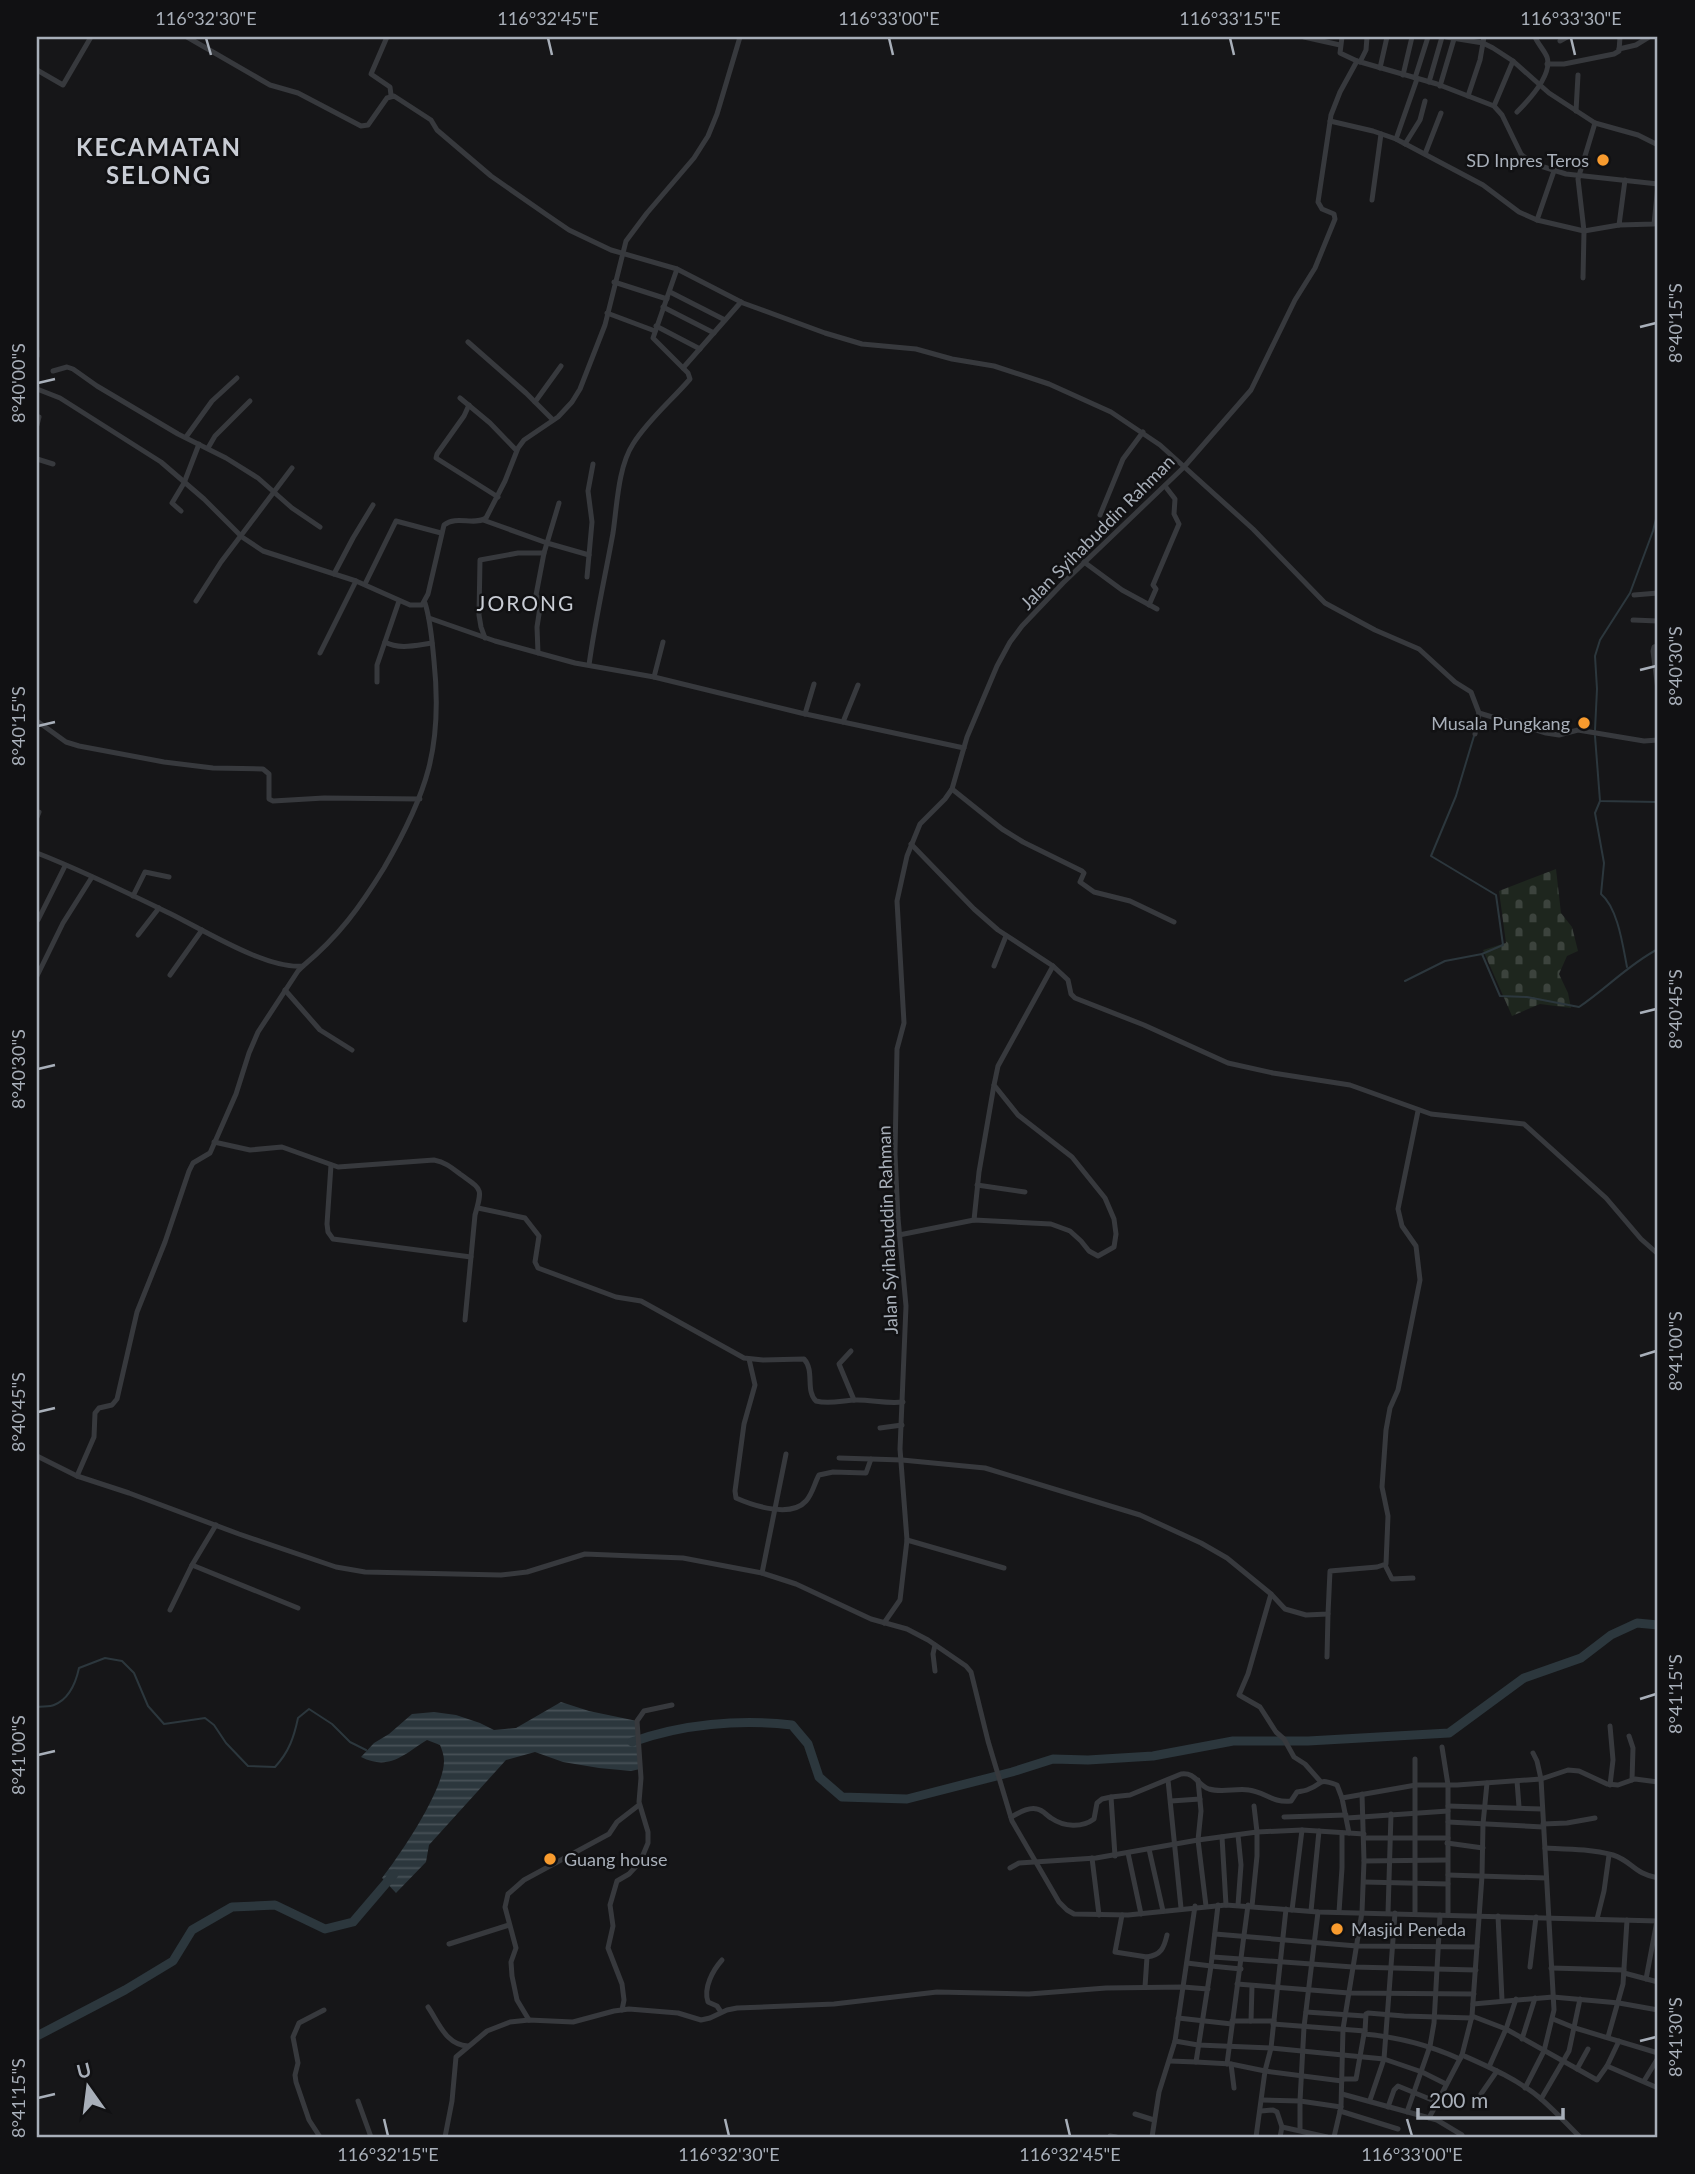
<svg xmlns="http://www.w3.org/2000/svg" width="1695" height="2174" font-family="Lato,sans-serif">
<defs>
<pattern id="cemetery-stones" width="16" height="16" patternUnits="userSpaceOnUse" patternTransform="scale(1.75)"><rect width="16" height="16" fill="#1e261e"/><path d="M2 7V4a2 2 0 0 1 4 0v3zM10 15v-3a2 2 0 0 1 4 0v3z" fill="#3c433d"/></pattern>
<pattern id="water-rules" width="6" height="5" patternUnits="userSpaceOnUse" patternTransform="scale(1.75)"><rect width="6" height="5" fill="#2c373d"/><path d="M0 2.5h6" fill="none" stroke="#485157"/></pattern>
</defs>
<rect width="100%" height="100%" fill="#161618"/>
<!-- cemetery -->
<polygon fill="url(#cemetery-stones)" points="1556,869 1561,913 1572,927 1578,951 1567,956 1559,974 1568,993 1571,1008 1540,1004 1512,1016 1483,950 1506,943 1499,891"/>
<!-- water -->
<path fill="url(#water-rules)" d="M 561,1702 L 589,1711 L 637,1721 L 640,1769 L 631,1771 L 599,1768 L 563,1762 L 535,1752 L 506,1760 L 429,1845 L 426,1862 L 396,1893 L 382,1878 C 400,1855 444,1790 444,1761 C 444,1755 442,1750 440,1745 L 427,1740 C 403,1755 389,1771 361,1757 L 374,1743 L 389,1734 L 412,1714 L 434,1712 L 456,1715 L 480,1723 L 494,1730 L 516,1728 Z"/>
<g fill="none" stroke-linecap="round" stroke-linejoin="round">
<!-- stream -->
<g stroke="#2c373d" stroke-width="2">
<polyline points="1595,730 1597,689 1595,656 1600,640 1630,593 1653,531 1658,511"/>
<polyline points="1474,736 1456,796 1431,856 1496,895 1503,945 1482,954"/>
<polyline points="1595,736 1600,801 1658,802"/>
<path d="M 1600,801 L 1595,813 L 1604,863 L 1601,894 C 1618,908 1623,947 1627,967"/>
<path d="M 1405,981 L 1445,961 L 1482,954 L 1500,996 L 1527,997 L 1579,1007 C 1606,989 1629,964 1658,949"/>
<path d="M 37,1707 C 42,1706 50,1707 54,1705 C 69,1699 76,1682 79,1668 L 105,1658 L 122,1661 L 134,1673 L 148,1706 L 164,1724 L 205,1718 L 214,1725 L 226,1743 L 248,1766 L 275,1767 C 289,1752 294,1737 298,1718 L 309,1709 L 332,1724 L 350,1742 L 366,1750"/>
</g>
<!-- river -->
<g stroke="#2c373d" stroke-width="9">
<path d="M 632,1742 C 682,1724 739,1719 792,1725 L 808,1744 L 819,1777 L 842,1797 L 907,1799 L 1012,1772 L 1053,1759 L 1088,1760 L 1153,1756 L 1233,1741 L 1308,1741 L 1449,1733 L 1524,1678 L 1581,1658 L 1611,1635 L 1637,1623 L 1658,1625"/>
<polyline points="37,2036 125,1990 173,1961 192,1930 232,1907 275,1905 325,1929 353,1922 394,1874"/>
</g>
<!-- minor -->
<g stroke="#37393d" stroke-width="5">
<polyline points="187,37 270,85 298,93 361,126 368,125 387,98 394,96 431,120 437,130 491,176 547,215 569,230 611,250 677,269 743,303 825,333 862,344 916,349 952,359 994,366 1049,384 1111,412 1160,445 1253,529 1325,603 1375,630 1419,649 1455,682 1471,692 1479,713 1546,733 1559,735 1578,730 1644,741 1658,740"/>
<polyline points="387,37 371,74 390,87 391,95"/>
<polyline points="1304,37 1340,45"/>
<polyline points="1446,37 1483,43 1493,48 1513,61 1549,93 1595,123 1578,179 1584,231 1583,278"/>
<polyline points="1560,41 1567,37"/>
<polyline points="1619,49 1636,45 1649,37"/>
<polyline points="1357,61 1437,84 1494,106 1502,115 1521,154 1531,163 1566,174 1658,184"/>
<polyline points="1360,62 1366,50 1367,37"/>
<polyline points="1547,64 1564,64 1614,54 1619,51 1620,37"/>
<polyline points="1380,68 1387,37"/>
<polyline points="37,70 63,85 91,37"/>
<polyline points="1403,75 1412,37"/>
<polyline points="1415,78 1428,37"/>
<polyline points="1429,82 1442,37"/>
<polyline points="1440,86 1454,39"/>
<polyline points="1468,96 1480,60 1484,37"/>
<polyline points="1494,106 1513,61"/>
<polyline points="1576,111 1578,75"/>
<path d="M 1517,112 C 1528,101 1553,75 1547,57 C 1544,50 1538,44 1535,37"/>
<polyline points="1330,121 1373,131 1396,139 1483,185 1519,212 1537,220 1584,231 1619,225"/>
<polyline points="1595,123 1638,135 1658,145"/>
<polyline points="1396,139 1417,79"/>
<polyline points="1405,144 1420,120 1425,101"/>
<polyline points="1425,154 1441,113"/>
<polyline points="1625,180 1619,225 1654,224 1658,185"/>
<polyline points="1372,200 1381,134"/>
<polyline points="1537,220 1554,171"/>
<polyline points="614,282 667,299"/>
<polyline points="670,292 725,320"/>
<polyline points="663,307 714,333"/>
<polyline points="607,313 655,331"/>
<polyline points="656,326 700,349"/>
<polyline points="468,342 526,393 553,420"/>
<polyline points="37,356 37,351"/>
<polyline points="683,368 741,302"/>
<polyline points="53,371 67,367 73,369 97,386 178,434 226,458 258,478 292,508 320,527"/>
<path d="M 37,389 L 60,398 L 161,462 L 204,499 L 242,537 L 263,551 L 356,581 L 410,605 L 422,605 L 428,594 L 444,525 C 457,515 473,526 486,518 L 505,481 L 518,448 L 524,440 L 558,417 L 572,402 L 580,389 L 605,325 L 626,241 L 647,213 L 694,158 L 708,136 L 717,114 L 740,37"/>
<polyline points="460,398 490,423 516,450"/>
<polyline points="535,402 561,366"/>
<polyline points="469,405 464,416 437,454 436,458 498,497"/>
<polyline points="37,425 39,417"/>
<polyline points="186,437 212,401 237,378"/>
<polyline points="208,448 215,436 250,401"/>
<polyline points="37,459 53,464"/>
<polyline points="181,511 172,503 184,483 199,444"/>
<polyline points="1100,515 1123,459 1143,432"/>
<polyline points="483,520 547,543 589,555"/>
<polyline points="1084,562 1122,590 1157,609"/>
<polyline points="334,574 353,538 373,505"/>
<polyline points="587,577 592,522 588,491 593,464"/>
<polyline points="365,584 396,521 441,533"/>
<polyline points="1634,595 1658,593"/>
<polyline points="196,601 221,562 292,468"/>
<polyline points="1149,605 1156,589 1153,585 1179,524 1174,514 1175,499 1165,486"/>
<polyline points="429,618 495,641 575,663 654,677 801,713 964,748"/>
<polyline points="1633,620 1658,621"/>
<polyline points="485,638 481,627 479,615 480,560 518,553 544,553"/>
<path d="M 385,642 C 399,650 417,645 432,643"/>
<polyline points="1658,646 1654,647 1653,651 1658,690"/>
<polyline points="320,653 356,581"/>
<polyline points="538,653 537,627 541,601 536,595 544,553 559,503"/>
<path d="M 589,665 C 595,621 605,577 613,533 C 617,506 618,467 633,444 C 648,420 671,401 690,379 L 688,373 L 653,338 L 677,269"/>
<polyline points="654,677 663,642"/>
<polyline points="377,682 377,665 399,601"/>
<polyline points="805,714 814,684"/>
<polyline points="37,721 66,742 79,746 164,762 213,768 263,769 269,774 269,799 273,801 324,798 420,799"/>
<polyline points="843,722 858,685"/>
<polyline points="1475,734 1479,713"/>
<polyline points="952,789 1002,829 1023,842 1082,871 1084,873 1080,882 1094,892 1130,901 1174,922"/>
<polyline points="37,817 39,812"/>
<path d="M 37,853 C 81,870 126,892 169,913 C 202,929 267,970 303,966 C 339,936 360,907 384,868 C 427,794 443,747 434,661 C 432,641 431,622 425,603"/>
<polyline points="133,896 145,872 169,877"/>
<polyline points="38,920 65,866"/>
<polyline points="138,935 159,908"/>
<polyline points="994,966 1006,936"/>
<polyline points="1053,966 1068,980 1071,994 1075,998 1144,1025 1228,1063 1273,1073 1350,1085 1431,1114 1524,1124 1606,1198 1641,1239 1658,1254"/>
<polyline points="170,975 202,930"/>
<polyline points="37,976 63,923 92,877"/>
<polyline points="285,990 320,1030 352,1050"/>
<path d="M 214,1142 L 250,1150 L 282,1147 L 338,1167 L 434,1160 C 445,1162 451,1167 460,1174 C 482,1190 483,1187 475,1215 L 465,1320"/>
<polyline points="331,1165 327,1224 328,1232 333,1239 471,1257"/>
<polyline points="977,1185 1025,1192"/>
<path d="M 478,1208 L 525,1218 L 539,1236 L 535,1262 L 538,1268 L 616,1297 L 641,1301 L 744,1358 L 763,1360 L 804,1359 C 815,1371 805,1390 816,1401 C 830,1405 843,1400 857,1400 C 873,1400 887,1404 903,1402"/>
<polyline points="974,1220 979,1172 994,1085"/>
<polyline points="899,1235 974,1220 1051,1224 1070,1231 1081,1241 1089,1251 1098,1256 1114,1247 1116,1234 1114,1219 1105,1198 1072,1157 1018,1115 994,1085 998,1066 1053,966 998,930 974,909 911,844"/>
<polyline points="851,1351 839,1364 854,1400"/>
<path d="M 749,1359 L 755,1385 L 744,1424 L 735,1491 L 736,1498 C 754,1506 791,1518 806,1501 C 813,1493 814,1484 819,1475 L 833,1472 L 866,1473 L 871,1459"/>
<polyline points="880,1428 902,1425"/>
<polyline points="37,1456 77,1476 129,1493 239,1534 336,1567 365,1572 501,1575 527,1572 585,1554 683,1558 762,1573 796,1584 871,1619 907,1629 928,1640 966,1666 971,1672 988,1741 1012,1821 1059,1902 1067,1910 1074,1914 1128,1915 1226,1905 1318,1912 1658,1921"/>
<polyline points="839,1458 902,1460 985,1468 1140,1515 1201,1543 1227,1558 1271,1594 1285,1609 1306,1615 1328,1614 1330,1571 1377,1567 1386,1564 1388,1516 1382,1487 1386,1430 1390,1408 1398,1390 1420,1280 1416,1246 1402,1226 1398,1209 1418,1111"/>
<polyline points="77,1476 94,1437 95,1413 99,1408 112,1405 117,1399 137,1312 165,1242 189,1171 193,1163 210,1153 236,1094 249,1053 258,1032 298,971 303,966"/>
<polyline points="907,1540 1004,1568"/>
<polyline points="192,1565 298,1608"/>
<polyline points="1385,1565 1392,1579 1413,1578"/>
<polyline points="762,1573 786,1454"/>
<polyline points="1271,1594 1248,1674 1239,1695 1260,1707 1276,1732 1284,1739 1294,1757 1305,1764 1320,1781"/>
<polyline points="170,1610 192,1565 216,1525"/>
<polyline points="884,1623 900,1600 907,1540 900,1449 906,1306 898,1218 895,1154 897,1049 904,1023 897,901 907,856 920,824 945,799 952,789 967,737 997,666 1010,642 1022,626 1063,583 1183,468 1251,390 1295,300 1315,268 1335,219 1334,214 1322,209 1318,202 1331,115 1340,92 1357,61 1340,53 1342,37"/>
<polyline points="1327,1657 1328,1614"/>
<polyline points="935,1671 933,1654 935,1645"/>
<polyline points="1629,1736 1633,1748 1632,1780"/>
<polyline points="1442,1747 1448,1785 1448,1915"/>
<polyline points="1168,1780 1181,1908"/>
<polyline points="1517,1781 1519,1807"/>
<polyline points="1610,1785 1613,1760 1610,1726"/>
<polyline points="1171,1801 1200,1799"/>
<polyline points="1254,1806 1257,1832 1302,1830 1364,1834"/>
<polyline points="1448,1806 1542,1809"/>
<path d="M 1011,1817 C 1019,1813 1028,1807 1037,1809 C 1043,1810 1046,1815 1051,1818 C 1064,1827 1082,1828 1094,1819 L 1097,1803 L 1102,1799 L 1111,1797"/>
<polyline points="1284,1817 1346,1815"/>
<polyline points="1347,1818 1448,1811"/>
<polyline points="1448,1822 1543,1827"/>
<polyline points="1543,1824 1567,1823 1595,1818"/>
<polyline points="1349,1833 1342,1798 1416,1785 1457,1785 1541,1779 1568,1770 1579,1771 1607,1784 1618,1785 1635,1779 1658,1782"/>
<polyline points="1222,1837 1226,1905"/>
<polyline points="1364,1838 1448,1838"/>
<polyline points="1447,1843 1483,1848"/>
<path d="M 1545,1848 C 1567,1849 1591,1849 1613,1855 C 1632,1861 1634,1874 1658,1878"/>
<polyline points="1149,1849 1163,1911"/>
<polyline points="1128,1853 1141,1914"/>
<path d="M 1115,1856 L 1111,1797 L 1130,1795 L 1181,1774 C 1196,1772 1197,1785 1209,1789 C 1222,1793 1236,1788 1249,1790 C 1265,1792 1272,1803 1291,1801 L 1297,1792 C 1301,1791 1306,1791 1309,1789 C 1324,1783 1317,1778 1337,1785 L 1342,1798"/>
<polyline points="1092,1858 1099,1915"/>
<polyline points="1364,1861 1447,1860"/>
<polyline points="1010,1868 1019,1863 1096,1858 1198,1840 1201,1811 1198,1780"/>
<polyline points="1448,1875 1546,1878"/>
<polyline points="1364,1882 1448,1884"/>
<polyline points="1218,1905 1211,1966 1241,1969"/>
<polyline points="1238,1905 1241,1865 1238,1835"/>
<polyline points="1206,1906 1198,1840 1257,1832 1257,1856 1252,1906"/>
<polyline points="1286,1909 1271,2048 1265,2071 1342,2081"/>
<polyline points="1292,1910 1302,1830"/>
<polyline points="1311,1911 1319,1831"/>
<polyline points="1318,1912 1304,2027 1300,2101 1341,2107"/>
<polyline points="1339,1912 1342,1868 1342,1833"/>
<polyline points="1388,1913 1391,1814"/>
<polyline points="1415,1914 1415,1759"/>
<polyline points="1122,1915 1115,1952 1147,1957 1145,1987"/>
<polyline points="1498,1916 1502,2000"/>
<polyline points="1597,1919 1604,1891 1609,1855"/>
<polyline points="1215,1934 1357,1946 1477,1947"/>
<polyline points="449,1944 509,1925"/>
<path d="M 1147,1957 C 1161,1955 1164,1948 1167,1935"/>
<polyline points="1213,1957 1353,1967 1476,1970"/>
<polyline points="1530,1967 1536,1917"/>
<polyline points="1551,1968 1624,1970"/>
<polyline points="1624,1973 1658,1982"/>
<polyline points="1646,1979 1657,1921"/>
<polyline points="1237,1984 1349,1993 1474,1994"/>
<polyline points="1473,2004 1553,1997 1619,2003 1658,2010"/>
<path d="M 428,2007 C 439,2023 446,2045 468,2046"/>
<polyline points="622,2010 624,2000 622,1984 608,1948 613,1926 610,1905 617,1881 629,1874 640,1862 648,1843 648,1832 639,1802 641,1778 637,1721 644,1711 672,1705"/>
<path d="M 721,2012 L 717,2006 L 708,2002 C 703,1988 713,1970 722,1960"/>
<polyline points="1306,2012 1365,2016"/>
<polyline points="1472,2016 1506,2029 1597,2080 1607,2066 1619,2041"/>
<polyline points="1178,2018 1232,2024"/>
<polyline points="1553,2019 1575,2028 1658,2053"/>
<polyline points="529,2020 517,2000 512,1976 511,1962 516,1948 505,1907 508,1894 524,1880 609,1834 617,1822 639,1805"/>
<polyline points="1232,2021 1274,2021"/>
<polyline points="1251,2021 1252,1986"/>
<path d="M 1273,2024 L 1365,2031 L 1364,2034 C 1398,2037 1429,2045 1460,2059"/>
<polyline points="1365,2031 1366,2014 1368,2013 1404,2016 1472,2018"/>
<polyline points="1608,2037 1623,1984 1627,1920"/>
<polyline points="1522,2039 1535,1998"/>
<polyline points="1175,2041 1198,2045 1271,2048 1384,2059 1422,2072 1446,2084"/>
<path d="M 1462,2055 C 1489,2067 1517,2079 1540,2098 C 1554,2110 1567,2124 1580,2137"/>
<polyline points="1170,2061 1196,2062 1211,1966 1187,1963"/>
<polyline points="1196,2062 1231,2064 1265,2071 1256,2137"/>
<polyline points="1227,2064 1248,1905"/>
<polyline points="1231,2064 1234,2088"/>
<polyline points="1607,2066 1658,2088"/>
<polyline points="1489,2067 1506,2029 1516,1999"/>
<polyline points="1577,2069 1588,2049"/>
<polyline points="1342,2079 1356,2079 1364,2034"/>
<polyline points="1644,2081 1658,2058"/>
<polyline points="1525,2088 1544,2051 1554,2010 1541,1779 1537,1761 1533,1753"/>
<polyline points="1342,2094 1437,2120 1462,2135 1463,2137"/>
<polyline points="1481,2094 1497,2071"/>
<polyline points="1541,2099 1569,2051 1580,1999"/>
<polyline points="1262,2100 1300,2101 1300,2130"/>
<polyline points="1370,2100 1384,2059 1395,1913"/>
<polyline points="358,2101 371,2137"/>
<polyline points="1388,2107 1394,2090 1398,2086 1437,2102"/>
<polyline points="1261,2111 1273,2110 1277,2112 1282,2127 1280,2137"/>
<polyline points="1340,2111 1398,2129"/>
<polyline points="1407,2112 1430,2046 1434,2023 1440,1915"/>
<polyline points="1135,2114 1154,2120"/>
<polyline points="1429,2118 1462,2055 1472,2016 1482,1876 1483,1824 1487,1783"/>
<polyline points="1282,2127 1327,2137"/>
<polyline points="1110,2136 1116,2137"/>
<polyline points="320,2137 309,2120 296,2082 295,2075 298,2063 293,2037 299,2023 324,2010"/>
<polyline points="445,2137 452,2101 456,2057 487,2031 510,2022 529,2020 573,2022 614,2011 629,2009 678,2013 701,2020 710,2018 727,2010 737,2008 834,2004 937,1992 1029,1994 1106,1988 1183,1987 1208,1989"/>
<polyline points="1152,2137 1159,2092 1175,2041 1195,1906"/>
<polyline points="1334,2137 1341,2107 1343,2029 1362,1912 1364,1861 1362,1794"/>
</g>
</g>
<!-- ticks -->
<path fill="none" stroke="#a8afb9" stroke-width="2.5" d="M 206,38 L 211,55M 548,38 L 552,55M 889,38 L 893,55M 1230,38 L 1234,55M 1571,38 L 1575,55M 1640,327 L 1656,323M 38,383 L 55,379M 1640,670 L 1656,666M 38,726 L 55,722M 1640,1013 L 1656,1009M 38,1069 L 55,1065M 1640,1356 L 1656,1351M 38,1412 L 55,1408M 1640,1699 L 1656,1694M 38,1755 L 55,1751M 1640,2041 L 1656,2037M 38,2098 L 55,2094M 384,2119 L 388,2136M 725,2119 L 729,2136M 1066,2119 L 1070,2136M 1407,2119 L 1412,2136"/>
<!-- markers -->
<g fill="#f89b2e" stroke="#111113" stroke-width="2.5">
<circle cx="1603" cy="160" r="7"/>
<circle cx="1584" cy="723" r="7"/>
<circle cx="550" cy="1859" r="7"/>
<circle cx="1337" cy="1929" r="7"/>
</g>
<g text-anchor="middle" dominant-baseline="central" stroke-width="5" stroke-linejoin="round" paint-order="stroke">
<!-- poi labels -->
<g font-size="18" fill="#a8afb9" stroke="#111113" text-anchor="end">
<text x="1589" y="160">SD Inpres Teros</text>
<text x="1570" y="723">Musala Pungkang</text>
<text x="564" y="1859" text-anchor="start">Guang house</text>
<text x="1351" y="1929" text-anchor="start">Masjid Peneda</text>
</g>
<!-- street labels -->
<g font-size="18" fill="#a8afb9" stroke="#111113">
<text transform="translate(1097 532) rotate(-45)">Jalan Syihabuddin Rahman</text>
<text transform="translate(887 1230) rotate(-92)">Jalan Syihabuddin Rahman</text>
</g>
<!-- quarter labels -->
<g font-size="21" letter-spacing="2" fill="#c9cdd5" stroke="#111113">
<text x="526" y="602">JORONG</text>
</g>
<!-- district labels -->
<g font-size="24" font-weight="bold" letter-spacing="2" fill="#c9cdd5" stroke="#111113">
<text x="159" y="146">KECAMATAN<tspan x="159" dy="28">SELONG</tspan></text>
</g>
</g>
<!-- border -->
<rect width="1695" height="2174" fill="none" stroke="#111113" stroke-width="77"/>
<!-- north arrow -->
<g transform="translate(88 2087) rotate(346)" stroke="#111113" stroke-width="5" paint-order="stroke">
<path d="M0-5L12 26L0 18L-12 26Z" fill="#a8afb9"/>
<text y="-10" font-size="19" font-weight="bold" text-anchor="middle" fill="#a8afb9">U</text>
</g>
<!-- scale -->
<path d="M1418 2108v10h145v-10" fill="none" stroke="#a8afb9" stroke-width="3.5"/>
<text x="1429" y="2108" font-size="21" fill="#a8afb9" stroke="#111113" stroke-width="5" paint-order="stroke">200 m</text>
<rect x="38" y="38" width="1618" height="2098" fill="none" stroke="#a8afb9" stroke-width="2.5"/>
<g font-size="18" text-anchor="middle" fill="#a8afb9">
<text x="206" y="25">116°32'30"E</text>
<text x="548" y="25">116°32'45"E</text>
<text x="889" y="25">116°33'00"E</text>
<text x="1230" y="25">116°33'15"E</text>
<text x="1571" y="25">116°33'30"E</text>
<text transform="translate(1676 323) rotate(-90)" y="6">8°40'15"S</text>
<text transform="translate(19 383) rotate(-90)" y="6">8°40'00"S</text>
<text transform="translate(1676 666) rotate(-90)" y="6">8°40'30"S</text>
<text transform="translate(19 726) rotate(-90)" y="6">8°40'15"S</text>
<text transform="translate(1676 1009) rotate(-90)" y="6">8°40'45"S</text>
<text transform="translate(19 1069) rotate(-90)" y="6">8°40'30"S</text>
<text transform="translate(1676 1351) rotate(-90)" y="6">8°41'00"S</text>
<text transform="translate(19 1412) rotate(-90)" y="6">8°40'45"S</text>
<text transform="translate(1676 1694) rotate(-90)" y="6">8°41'15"S</text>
<text transform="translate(19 1755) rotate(-90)" y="6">8°41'00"S</text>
<text transform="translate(1676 2037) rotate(-90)" y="6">8°41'30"S</text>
<text transform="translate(19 2098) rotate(-90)" y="6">8°41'15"S</text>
<text x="388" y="2161">116°32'15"E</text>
<text x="729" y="2161">116°32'30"E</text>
<text x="1070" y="2161">116°32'45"E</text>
<text x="1412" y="2161">116°33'00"E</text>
</g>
</svg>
